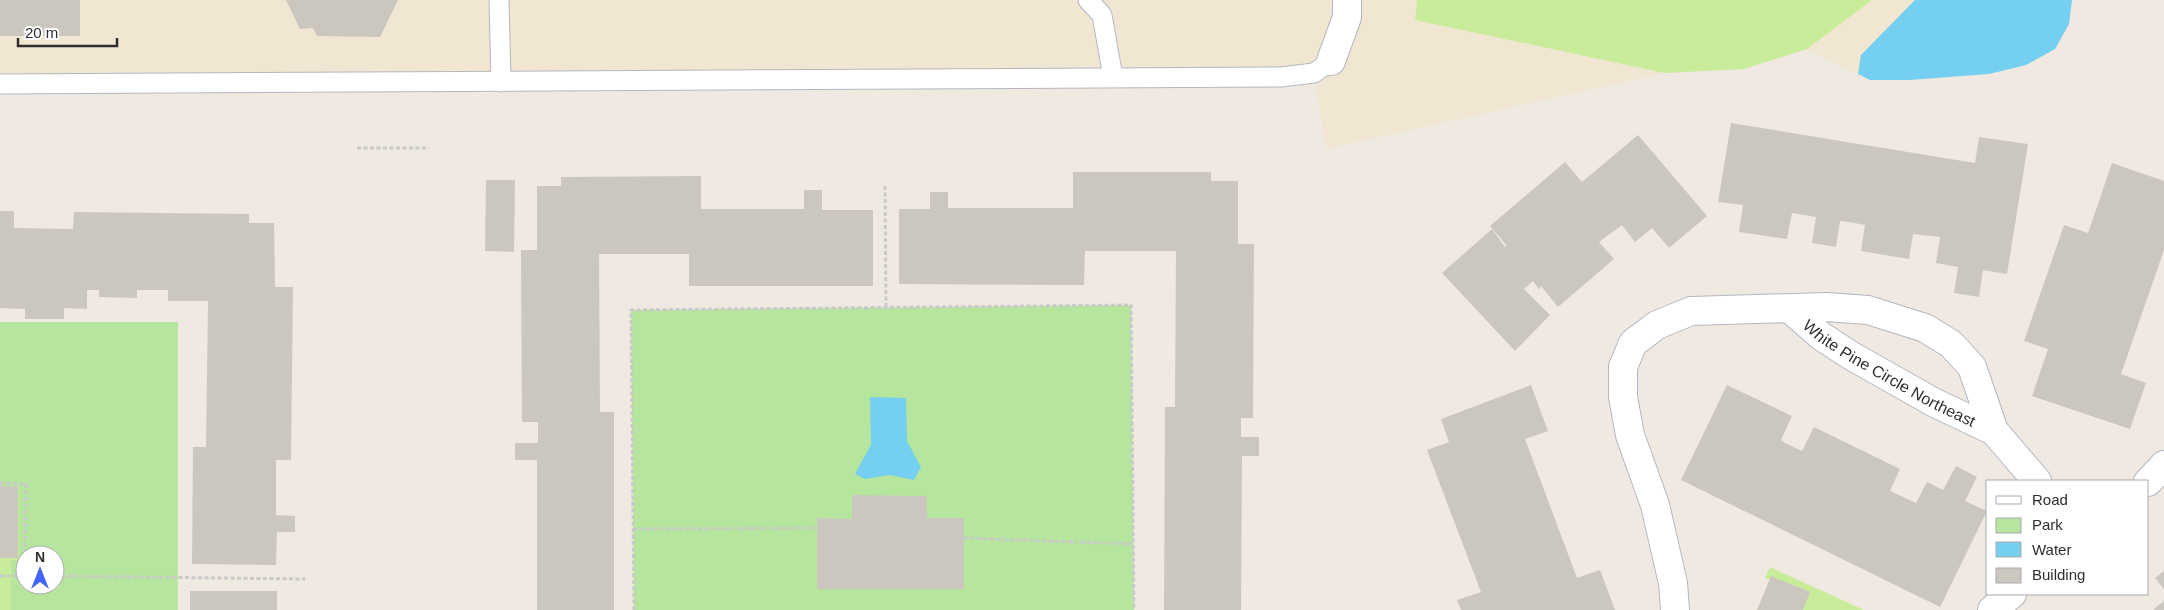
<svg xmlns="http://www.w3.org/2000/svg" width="2164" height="610" font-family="Helvetica,sans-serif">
<rect width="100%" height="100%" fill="#efe9e1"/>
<!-- education -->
<polygon fill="#f0e6d1" points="0,0 2072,0 2069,24 2055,49 2026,65 1989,74 1909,80 1870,80 1807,49 1744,69 1665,73 1326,149 1314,73 0,84"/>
<!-- green -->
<g fill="#b6e59e" fill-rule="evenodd">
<polygon points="1131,305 1134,610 634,610 631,310"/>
<path d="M 0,322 L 178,322 L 178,610 L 0,610 ZM 25,555 L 55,555 L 55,585 L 25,585 Z"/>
</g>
<!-- pitch -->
<g fill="#c9ec9a">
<polygon points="1417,0 1872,0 1807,49 1744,69 1665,73 1415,20"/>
<polygon points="0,487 19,487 19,560 11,560 11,610 0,610"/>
<polygon points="1770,567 1864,610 1757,610 1771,580 1765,578"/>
</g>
<!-- water -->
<g fill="#75cff0">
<polygon points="1915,0 2072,0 2069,24 2055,49 2026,65 1989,74 1909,80 1870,80 1858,74 1861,55"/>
<polygon points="870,397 906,398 907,441 921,467 914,480 890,475 865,479 855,474 871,445"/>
</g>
<!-- building -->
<g fill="#cbc7bf">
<rect x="0" y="0" width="80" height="36"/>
<polygon points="286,0 398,0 380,37 317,36 313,28 300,29"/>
<polygon points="1731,123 1975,163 1979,137 2028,144 2007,274 1983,270 1979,297 1954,293 1958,267 1936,263 1940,237 1913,234 1909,259 1861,251 1865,225 1849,222 1840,221 1836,247 1812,243 1816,217 1792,213 1787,239 1739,232 1743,205 1718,202"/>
<polygon points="1638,135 1707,216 1669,248 1652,228 1635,242 1622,225 1599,242 1614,259 1558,307 1541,286 1539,289 1533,281 1524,289 1550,315 1515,351 1442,273 1492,229 1505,247 1507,246 1490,226 1565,162 1582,182"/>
<polygon points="2112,163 2164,181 2164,250 2121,374 2146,383 2130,429 2032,396 2048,349 2024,341 2064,225 2088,233"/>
<polygon points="1073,172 1211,172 1211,181 1238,181 1238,244 1254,244 1253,418 1241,418 1241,437 1259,437 1259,456 1242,456 1241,610 1164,610 1165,407 1175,407 1176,251 1085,251 1084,285 899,284 899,209 930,209 930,192 948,192 948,208 1073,208"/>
<polygon points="701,176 701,209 804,209 804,190 822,190 822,210 873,210 873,286 689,286 689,254 599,254 600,412 614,412 614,610 537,610 537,460 515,460 515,443 538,443 538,422 522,422 521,250 537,250 537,186 561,186 561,177"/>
<polygon points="486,180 515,180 514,252 485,251"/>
<polygon points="0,211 14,211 14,228 73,229 74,212 249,214 249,223 274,223 275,287 293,287 291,460 276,460 276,515 295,516 295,532 277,532 276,565 192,564 193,447 206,447 208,301 168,301 168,290 137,290 137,298 99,297 99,290 87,290 87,309 64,308 64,319 25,319 25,309 0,308"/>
<polygon points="1531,385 1548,431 1525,439 1571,562 1577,578 1600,570 1615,610 1461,610 1457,600 1481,592 1427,450 1449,442 1441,419"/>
<polygon points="1727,385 1792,416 1781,440 1785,443 1802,451 1814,427 1900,469 1890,491 1916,503 1927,482 1943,490 1956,466 1977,477 1965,501 1987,511 1940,607 1681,480"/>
<rect x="0" y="486" width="18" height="72"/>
<polygon points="852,495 927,496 927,518 964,518 964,589 817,589 817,518 852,519"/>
<polygon points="2164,571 2164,589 2155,578"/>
<polygon points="1771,576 1810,592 1803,610 1757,610"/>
<rect x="190" y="591" width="87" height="19"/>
<polygon points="2164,601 2164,610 2154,610 2155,608"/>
</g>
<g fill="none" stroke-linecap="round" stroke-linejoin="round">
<!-- lane casing -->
<g stroke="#b4b7c1" stroke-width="21">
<g id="lane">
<polyline points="499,0 501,82"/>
<polyline points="1088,0 1102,15 1113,77"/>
<polyline points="0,84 1281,77 1314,73 1331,61"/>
</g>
</g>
<!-- street casing -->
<g stroke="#b4b7c1" stroke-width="30">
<g id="street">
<polyline points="1331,61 1347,17 1347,0"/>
<path id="s1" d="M 1790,309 L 1821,336 L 1850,355 L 1933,402 L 1994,431"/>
<polyline points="2148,482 2164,465"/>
<polyline points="1675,610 1673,583 1655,505 1630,435 1623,397 1623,367 1633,343 1657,325 1691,311 1826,307 1868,310 1925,328 1951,344 1972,367 1994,431 2037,481"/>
<polyline points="1992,610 2012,594"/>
</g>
</g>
<!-- path -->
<g stroke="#c9c9c9" stroke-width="3" stroke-dasharray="4 2.5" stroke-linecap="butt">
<polyline points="357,148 429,148"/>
<polyline points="885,186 886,307"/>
<polyline points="0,483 26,484 25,555"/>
<polyline points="633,529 817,528"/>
<polyline points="964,538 1133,544"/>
<polyline points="0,576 25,576"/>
<polyline points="25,576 25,559"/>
<polyline points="55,576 305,579"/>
<polyline points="634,610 631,310 1131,305 1134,610"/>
</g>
<!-- lane -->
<use href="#lane" stroke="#fff" stroke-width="19"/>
<!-- street -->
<use href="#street" stroke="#fff" stroke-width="28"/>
</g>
<g text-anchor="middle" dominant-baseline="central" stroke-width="4" stroke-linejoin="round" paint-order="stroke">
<!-- street labels -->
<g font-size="16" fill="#2e2e2e" stroke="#fff">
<text stroke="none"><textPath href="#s1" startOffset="119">White Pine Circle Northeast</textPath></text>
</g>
</g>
<!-- legend -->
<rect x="1986" y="480" width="162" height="115" fill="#ffffff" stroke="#ababab"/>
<rect x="1996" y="496" width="25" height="8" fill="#ffffff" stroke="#ababab"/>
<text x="2032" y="505" font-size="15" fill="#2e2e2e">Road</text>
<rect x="1996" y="518" width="25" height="15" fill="#b6e59e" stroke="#ababab"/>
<text x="2032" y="530" font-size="15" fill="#2e2e2e">Park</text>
<rect x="1996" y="542" width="25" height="15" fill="#75cff0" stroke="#ababab"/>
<text x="2032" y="555" font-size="15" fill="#2e2e2e">Water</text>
<rect x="1996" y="568" width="25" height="15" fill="#cbc7bf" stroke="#ababab"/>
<text x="2032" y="580" font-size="15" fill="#2e2e2e">Building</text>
<!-- north arrow -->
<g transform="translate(40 570)"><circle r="24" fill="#ffffff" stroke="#ababab"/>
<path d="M0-4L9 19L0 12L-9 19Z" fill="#4264fb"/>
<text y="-8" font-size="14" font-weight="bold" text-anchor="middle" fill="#2e2e2e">N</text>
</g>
<!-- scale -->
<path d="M18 38v8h99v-8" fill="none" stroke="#2e2e2e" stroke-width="2.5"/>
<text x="25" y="38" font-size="15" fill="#2e2e2e" stroke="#ffffff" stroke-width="4" paint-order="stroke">20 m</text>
</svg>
